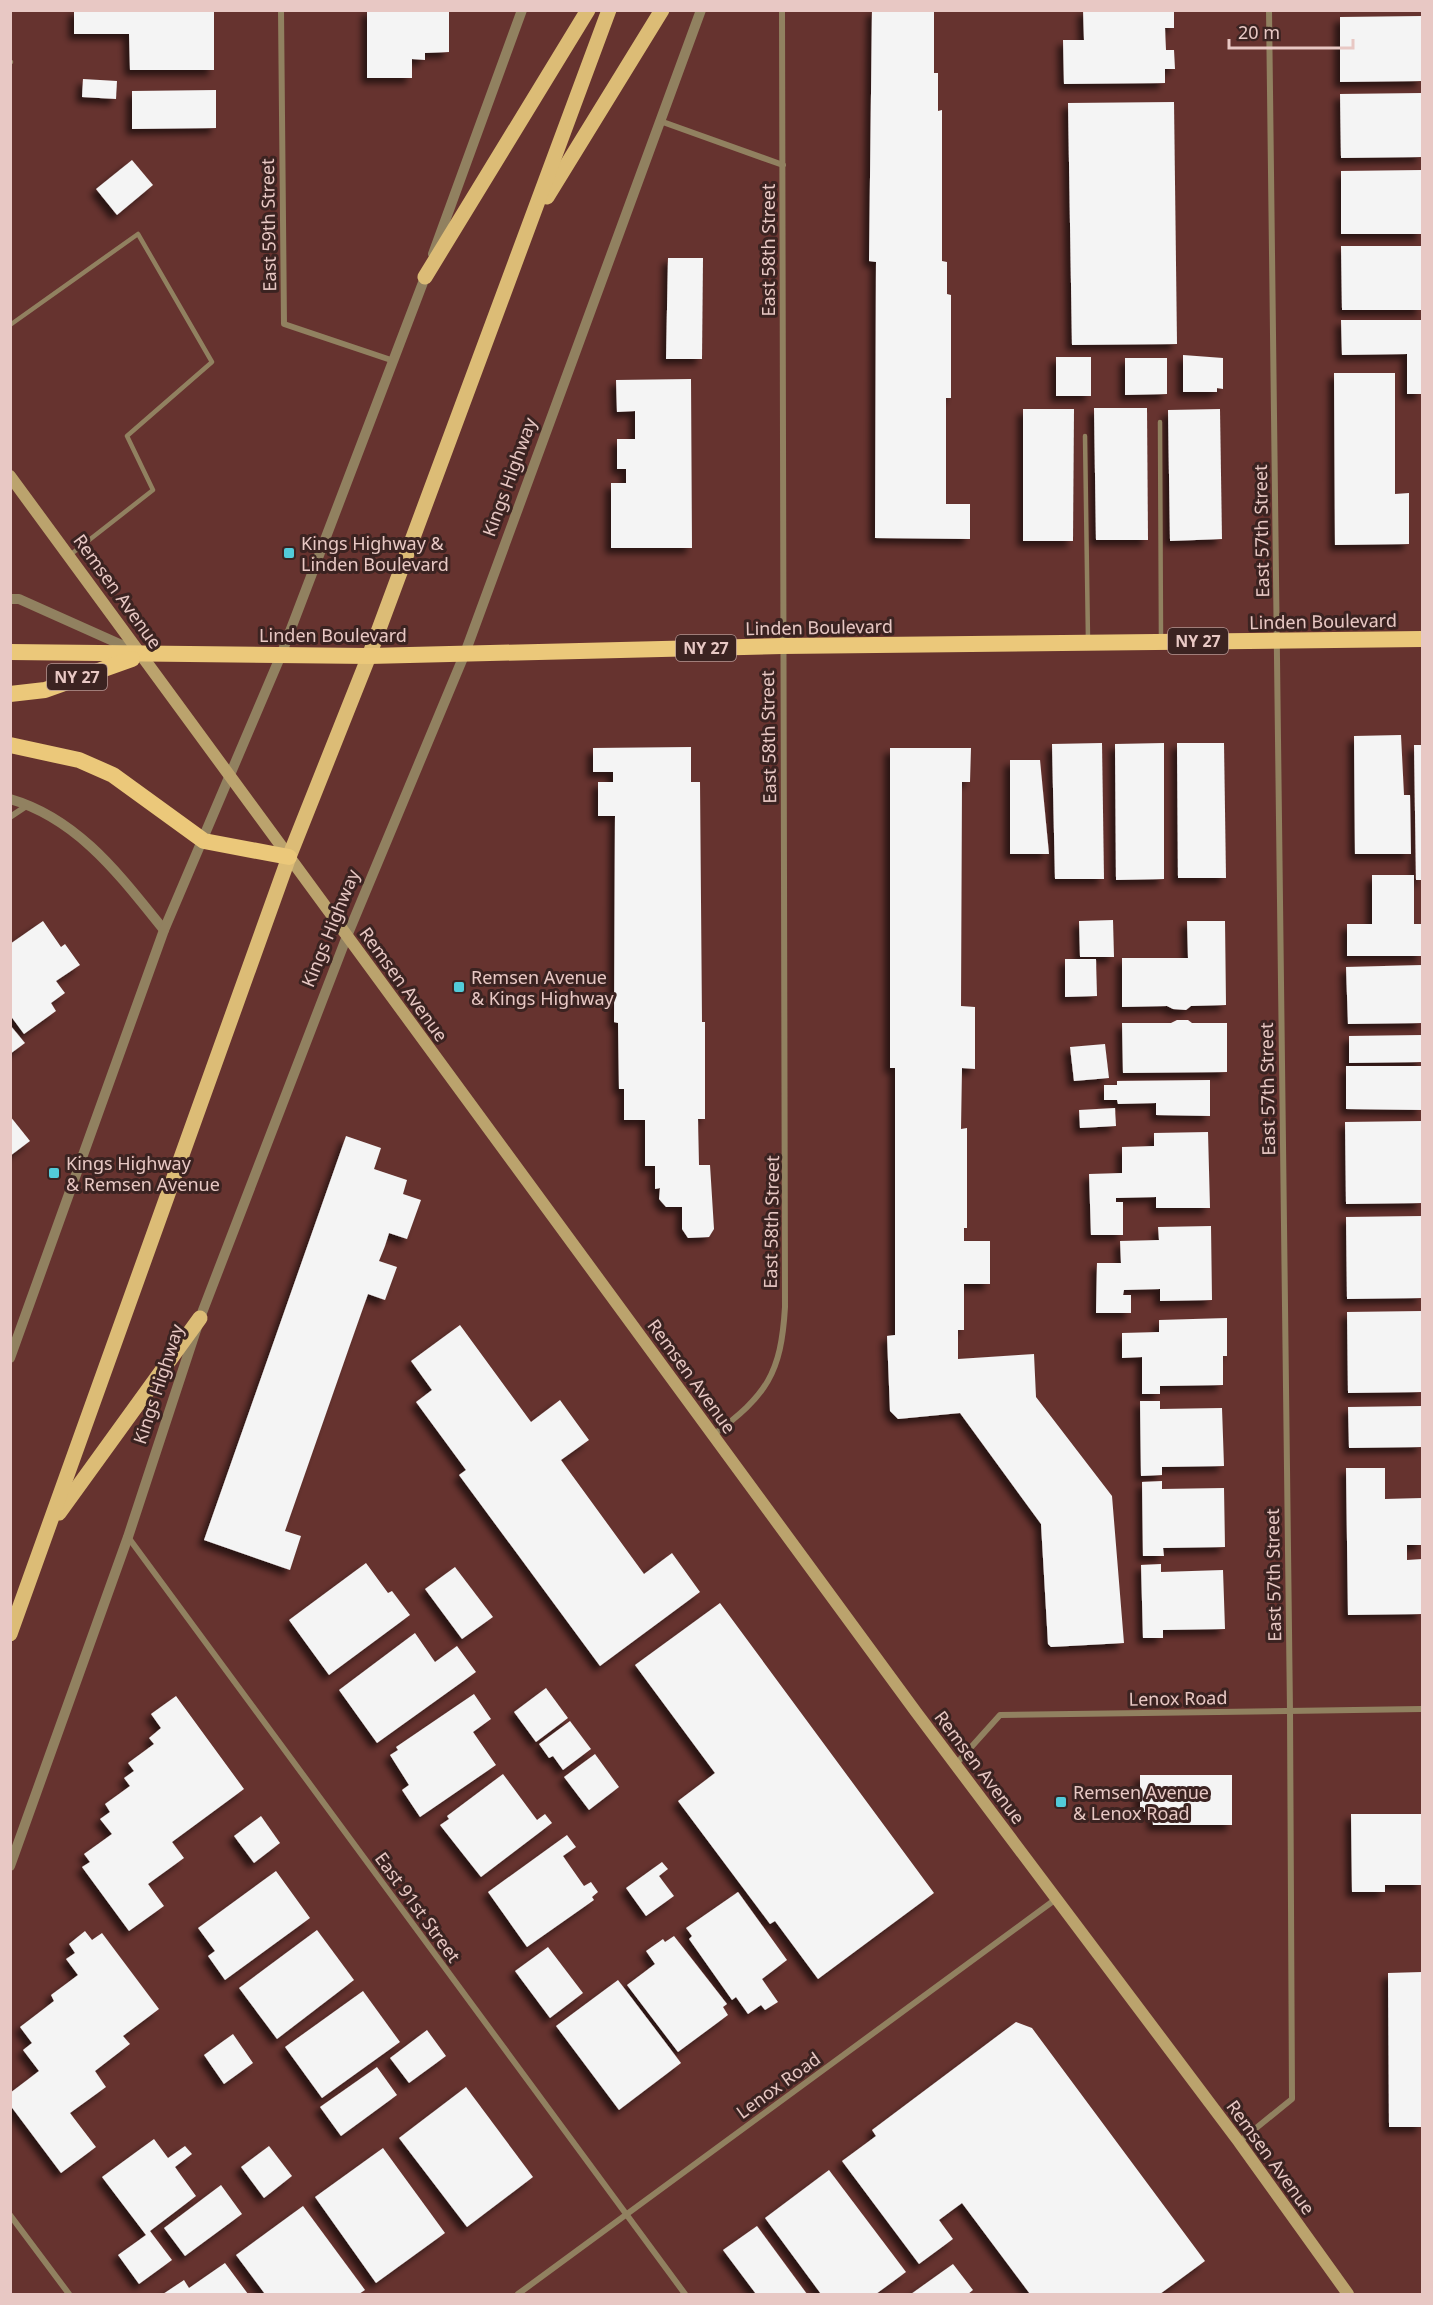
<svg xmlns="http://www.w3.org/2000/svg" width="1433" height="2305" font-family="'Noto Sans',sans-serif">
<defs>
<filter id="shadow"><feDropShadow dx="-5.5" dy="5.5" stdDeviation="3" flood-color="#0009"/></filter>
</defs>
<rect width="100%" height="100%" fill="#66332f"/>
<!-- building -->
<g fill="#f4f4f4" filter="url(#shadow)">
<polygon points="74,10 214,10 214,70 130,70 129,34 74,34"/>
<polygon points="367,10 449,11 449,52 425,53 425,60 412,59 412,78 367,78"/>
<polygon points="872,10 934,10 934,73 938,73 938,111 942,110 942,261 947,262 947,294 951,295 951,398 946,398 946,504 970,504 970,539 875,538 876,262 869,261"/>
<polygon points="1083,10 1174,10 1174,28 1165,28 1166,50 1174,50 1175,69 1165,69 1165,83 1064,84 1063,40 1084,40"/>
<polygon points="1422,16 1422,81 1340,82 1340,17"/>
<polygon points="83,79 117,81 116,99 82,97"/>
<polygon points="216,90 216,128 132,129 132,91"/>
<polygon points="1422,93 1422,157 1341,158 1340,94"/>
<polygon points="1174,102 1177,344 1072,345 1068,103"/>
<polygon points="132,160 153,185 117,215 96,189"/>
<polygon points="1422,170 1422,234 1341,234 1341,171"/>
<polygon points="1341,246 1422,246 1422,310 1342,310"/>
<polygon points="668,258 703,258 702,359 666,359"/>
<polygon points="1341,320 1422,320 1422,394 1407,394 1407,354 1342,355"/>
<polygon points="1183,355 1223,358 1223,389 1217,388 1217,392 1183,392"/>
<rect x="1056" y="357" width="35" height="39"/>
<polygon points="1125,358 1167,358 1167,394 1125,395"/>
<polygon points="1334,373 1395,373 1395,494 1409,493 1409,544 1335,545"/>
<polygon points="691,379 692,548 611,548 611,483 626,483 626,469 617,469 617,439 635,439 635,411 617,412 616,380"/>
<polygon points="1094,408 1147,408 1148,540 1096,540"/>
<polygon points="1023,409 1074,409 1073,541 1023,541"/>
<polygon points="1220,409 1222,539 1170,541 1168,410"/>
<polygon points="1401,735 1404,795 1410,795 1411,854 1355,854 1354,736"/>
<polygon points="1102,743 1104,879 1055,879 1052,744"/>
<polygon points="1164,743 1164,879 1116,880 1115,744"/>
<polygon points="1177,743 1224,743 1226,878 1178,878"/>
<polygon points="1414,745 1422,745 1422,880 1416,880"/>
<polygon points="691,747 691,782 700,782 702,1022 705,1022 705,1119 698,1119 699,1165 710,1165 714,1229 709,1237 688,1238 682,1229 682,1207 666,1207 659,1199 660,1188 655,1189 655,1166 645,1166 645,1120 624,1120 624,1089 619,1089 618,1023 614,1022 615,816 598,816 598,782 613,782 613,772 593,772 593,748"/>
<polygon points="890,748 971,748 970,782 962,782 961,1006 975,1007 975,1069 962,1068 961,1129 967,1128 967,1228 964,1228 964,1241 990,1241 990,1284 964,1284 964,1330 958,1330 958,1359 1034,1354 1036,1397 1112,1496 1124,1643 1051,1647 1048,1644 1041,1524 960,1413 898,1419 890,1411 887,1336 895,1335 895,1068 890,1068"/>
<polygon points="1010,760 1040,760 1049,854 1010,854"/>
<polygon points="1372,875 1414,875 1414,924 1422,924 1422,956 1347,956 1347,924 1372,924"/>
<polygon points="1113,920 1114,957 1080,957 1079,921"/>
<polygon points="43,921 61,947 65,944 80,965 56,981 65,993 51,1003 56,1011 24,1034 10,1015 10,944"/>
<polygon points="1187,921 1225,921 1226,1005 1191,1006 1186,1010 1173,1009 1167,1006 1122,1007 1122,958 1188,958"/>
<polygon points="1065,959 1096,959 1097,996 1065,997"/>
<polygon points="1422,965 1422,1023 1348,1024 1346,967"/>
<polygon points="1177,1020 1188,1020 1192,1023 1227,1023 1227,1072 1123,1073 1122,1023 1171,1023"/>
<polygon points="10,1025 25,1043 10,1054"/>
<polygon points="1422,1035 1422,1062 1349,1063 1349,1036"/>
<polygon points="1105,1044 1109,1078 1074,1081 1070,1047"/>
<polygon points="1346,1066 1422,1066 1422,1110 1346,1109"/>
<polygon points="1210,1080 1210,1116 1156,1115 1156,1103 1118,1104 1117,1100 1104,1100 1104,1085 1117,1085 1117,1081"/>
<polygon points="1115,1108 1116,1126 1080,1128 1079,1110"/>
<polygon points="10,1116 30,1141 10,1156"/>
<polygon points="1422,1121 1422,1203 1346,1204 1345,1122"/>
<polygon points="1208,1132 1210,1208 1156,1208 1156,1197 1116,1198 1116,1202 1123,1202 1123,1235 1091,1235 1089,1174 1122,1173 1122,1147 1154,1146 1154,1133"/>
<polygon points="346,1136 381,1148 374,1169 407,1180 403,1194 421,1200 407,1239 389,1233 385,1246 379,1261 397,1267 385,1300 368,1294 350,1345 285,1531 301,1536 290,1570 204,1540"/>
<polygon points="1422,1216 1422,1298 1347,1299 1346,1217"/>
<polygon points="1211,1226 1212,1300 1160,1301 1160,1289 1124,1290 1123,1295 1131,1295 1131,1313 1096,1313 1097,1263 1121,1263 1120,1241 1159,1240 1158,1227"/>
<polygon points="1422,1311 1422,1392 1348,1393 1347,1312"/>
<polygon points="1227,1318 1227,1356 1223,1356 1223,1385 1160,1386 1160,1394 1142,1394 1142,1357 1122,1358 1122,1333 1159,1332 1159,1320"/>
<polygon points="460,1325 531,1422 560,1400 589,1440 561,1460 644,1574 672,1553 700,1592 600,1666 459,1475 466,1470 416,1402 432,1390 411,1361"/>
<polygon points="1140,1401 1160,1401 1160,1409 1222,1408 1224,1466 1162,1467 1162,1475 1141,1476"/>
<polygon points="1422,1406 1422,1447 1349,1448 1348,1407"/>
<polygon points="1346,1468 1385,1468 1385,1499 1422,1498 1422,1545 1407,1545 1407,1560 1422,1559 1422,1614 1348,1615"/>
<polygon points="1162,1481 1162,1489 1224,1488 1225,1547 1163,1548 1164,1556 1143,1556 1142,1482"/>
<polygon points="366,1563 388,1593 392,1591 410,1615 329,1675 289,1620"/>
<polygon points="1161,1564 1161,1572 1223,1570 1225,1629 1163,1630 1163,1638 1143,1638 1141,1565"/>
<polygon points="455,1567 493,1617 462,1639 425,1589"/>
<polygon points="720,1603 934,1893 818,1979 775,1921 770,1924 678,1801 715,1773 635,1665"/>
<polygon points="415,1633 435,1662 457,1646 476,1672 377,1743 339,1690"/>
<polygon points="546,1688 568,1718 536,1742 514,1712"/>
<polygon points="474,1694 491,1719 473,1732 496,1765 420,1817 402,1790 409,1785 390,1755 398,1750 396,1747"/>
<polygon points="176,1696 244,1789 172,1842 184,1858 148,1884 164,1906 129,1931 82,1867 90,1862 84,1854 112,1834 100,1819 110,1812 105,1804 130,1786 124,1778 134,1771 128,1763 154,1744 149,1738 161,1728 151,1714"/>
<polygon points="570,1721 591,1749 563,1770 553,1756 549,1758 539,1744"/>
<polygon points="595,1754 619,1787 589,1810 564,1777"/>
<polygon points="503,1774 537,1820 545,1814 552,1823 481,1877 440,1825 449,1819 447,1816"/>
<polygon points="1140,1775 1232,1775 1232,1825 1153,1825 1152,1812 1140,1812"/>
<polygon points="1351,1814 1422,1814 1422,1885 1385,1885 1385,1892 1352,1892"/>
<polygon points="261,1816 280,1843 254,1863 234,1836"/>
<polygon points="567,1835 576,1847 563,1856 584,1886 591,1882 598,1892 592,1897 594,1900 527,1947 488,1892"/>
<polygon points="662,1862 668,1869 659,1876 674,1896 646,1916 626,1888"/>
<polygon points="276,1871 310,1918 225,1980 208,1956 215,1951 198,1928"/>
<polygon points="738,1892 787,1960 762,1979 778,2002 765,2010 761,2005 748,2014 736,1997 732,2000 689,1939 692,1936 686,1928"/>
<polygon points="317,1930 354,1980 277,2039 239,1988"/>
<polygon points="85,1931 92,1940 102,1933 159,2009 123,2036 130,2044 95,2071 106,2087 70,2113 96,2147 61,2173 10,2105 10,2093 39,2071 23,2050 32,2043 20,2027 54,2001 51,1995 78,1975 66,1959 75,1953 69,1944"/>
<polygon points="674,1936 727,2004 723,2007 728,2015 678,2052 627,1985 655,1964 646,1951 663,1939 665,1942"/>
<polygon points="548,1947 583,1993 550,2018 515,1971"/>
<polygon points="1422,1972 1422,2127 1389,2127 1388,1973"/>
<polygon points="618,1980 681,2063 619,2110 556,2026"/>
<polygon points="363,1991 400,2042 322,2098 285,2047"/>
<polygon points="1016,2022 1032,2028 1205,2261 1160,2294 1030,2294 962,2203 939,2220 953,2239 919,2264 842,2161 876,2136 872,2130"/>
<polygon points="427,2030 446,2056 409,2083 390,2058"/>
<polygon points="233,2034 253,2063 224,2084 204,2055"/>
<polygon points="377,2067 397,2095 341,2136 320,2107"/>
<polygon points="466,2087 533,2177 467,2227 399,2138"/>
<polygon points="154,2139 168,2158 185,2146 192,2154 175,2167 196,2196 150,2231 172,2260 139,2284 118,2255 146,2235 102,2177"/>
<polygon points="269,2146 292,2176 264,2198 241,2167"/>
<polygon points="383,2148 445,2233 376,2283 315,2197"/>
<polygon points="829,2170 906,2272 876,2294 821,2294 765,2218"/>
<polygon points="221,2185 242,2214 185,2256 164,2228"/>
<polygon points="303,2206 365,2290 359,2294 265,2294 236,2255"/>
<polygon points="757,2226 807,2294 756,2294 723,2250"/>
<polygon points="225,2263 248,2294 163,2294 184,2280 189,2288"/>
<polygon points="953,2264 973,2290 968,2294 911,2294"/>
</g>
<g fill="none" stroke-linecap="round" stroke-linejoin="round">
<!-- service -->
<g stroke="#918160" stroke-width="4.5">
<polyline points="10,62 11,62"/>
<polyline points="10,325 138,234 212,362 127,436 153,490 70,555"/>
<polyline points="1160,422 1161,639"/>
<polyline points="1085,436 1088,640"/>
</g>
<!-- minor -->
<g stroke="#918160" stroke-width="6">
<polyline points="281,10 284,324 394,361"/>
<polyline points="660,121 783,165"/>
<polyline points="10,817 28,805"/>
<path d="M 713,1435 C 767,1395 781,1374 785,1307 L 782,10"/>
<polyline points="128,1537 685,2294"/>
<polyline points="956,1764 1000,1715 1422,1709"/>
<polyline points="1239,2142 1292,2099 1290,1711 1269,10"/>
<polyline points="10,2215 69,2294"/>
<polyline points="518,2294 1056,1899"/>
</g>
<!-- tertiary -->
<g stroke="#918160" stroke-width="10">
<polyline points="433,254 522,10"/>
<polyline points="10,599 19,599 133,650"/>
<path d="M 10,799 C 79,819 121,877 164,930"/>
<polyline points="10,1358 164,930 281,655 427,272"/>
<polyline points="10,1866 128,1537 200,1318 347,936 465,653 701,10"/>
</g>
<!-- secondary -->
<polyline stroke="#bba36d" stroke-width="12" points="10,476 916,1712 1239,2142 1348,2294"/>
<!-- primary -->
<g stroke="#dcbc76" stroke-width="15">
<polyline points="547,197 662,10"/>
<polyline points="425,277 588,10"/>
<polyline points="59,1513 200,1318"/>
<polyline points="10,1634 289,857 369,656 609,10"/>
</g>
<!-- trunk -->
<g stroke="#ebc87a" stroke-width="16">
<polyline points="10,652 369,656 782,646 1422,639"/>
<polyline points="10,694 45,690 132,659"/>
<polyline points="10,745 79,760 113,775 204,841 289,857"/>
</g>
</g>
<!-- markers -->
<g fill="#52cbd9" stroke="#3b2321" stroke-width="2">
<rect x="283" y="547" width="12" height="12" rx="3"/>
<rect x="453" y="981" width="12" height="12" rx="3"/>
<rect x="48" y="1167" width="12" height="12" rx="3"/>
<rect x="1055" y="1796" width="12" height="12" rx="3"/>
</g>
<g text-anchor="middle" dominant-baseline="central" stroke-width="6" stroke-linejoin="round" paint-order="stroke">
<!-- shield labels -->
<g fill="#3b2321" stroke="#b49693" stroke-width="1.5">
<rect x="1168" y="628" width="60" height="26" rx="4.5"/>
<rect x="676" y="635" width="60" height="26" rx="4.5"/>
<rect x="47" y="664" width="60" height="26" rx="4.5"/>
</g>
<g font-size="16" font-weight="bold" fill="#e8c8c4">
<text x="1198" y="641">NY 27</text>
<text x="706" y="648">NY 27</text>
<text x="77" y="677">NY 27</text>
</g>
<!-- street labels -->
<g font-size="18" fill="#e8c8c4" stroke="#3b2321">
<text transform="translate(268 225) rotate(-91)">East 59th Street</text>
<text transform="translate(768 250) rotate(-90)">East 58th Street</text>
<text transform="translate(509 477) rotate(-70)">Kings Highway</text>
<text transform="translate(1261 531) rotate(-91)">East 57th Street</text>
<text transform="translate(118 591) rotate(54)">Remsen Avenue</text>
<text transform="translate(1323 621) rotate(-1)">Linden Boulevard</text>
<text transform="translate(819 627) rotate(-1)">Linden Boulevard</text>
<text x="333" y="635">Linden Boulevard</text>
<text transform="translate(768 737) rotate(-91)">East 58th Street</text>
<text transform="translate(330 928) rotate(-68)">Kings Highway</text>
<text transform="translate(404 984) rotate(54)">Remsen Avenue</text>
<text transform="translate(1267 1089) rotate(-91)">East 57th Street</text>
<text transform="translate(771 1222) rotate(-89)">East 58th Street</text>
<text transform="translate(692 1376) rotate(54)">Remsen Avenue</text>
<text transform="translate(158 1384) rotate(-72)">Kings Highway</text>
<text transform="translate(1273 1575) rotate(-91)">East 57th Street</text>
<text transform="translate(1178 1698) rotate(-1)">Lenox Road</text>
<text transform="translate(980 1767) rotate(53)">Remsen Avenue</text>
<text transform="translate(418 1907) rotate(54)">East 91st Street</text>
<text transform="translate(778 2085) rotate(-36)">Lenox Road</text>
<text transform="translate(1271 2157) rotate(54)">Remsen Avenue</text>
</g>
<!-- poi labels -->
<g font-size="18" fill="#e8c8c4" stroke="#3b2321" text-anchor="start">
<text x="301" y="543">Kings Highway &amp;<tspan x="301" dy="21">Linden Boulevard</tspan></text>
<text x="471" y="977">Remsen Avenue<tspan x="471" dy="21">&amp; Kings Highway</tspan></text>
<text x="66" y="1163">Kings Highway<tspan x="66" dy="21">&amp; Remsen Avenue</tspan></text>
<text x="1073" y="1792">Remsen Avenue<tspan x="1073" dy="21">&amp; Lenox Road</tspan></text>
</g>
</g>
<!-- border -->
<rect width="1433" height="2305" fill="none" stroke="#e8c8c4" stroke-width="24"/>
<!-- scale -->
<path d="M1229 39v9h124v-9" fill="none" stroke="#e8c8c4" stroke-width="3"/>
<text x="1238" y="39" font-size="18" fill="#e8c8c4" stroke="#3b2321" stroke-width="4.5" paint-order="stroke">20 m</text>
</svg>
